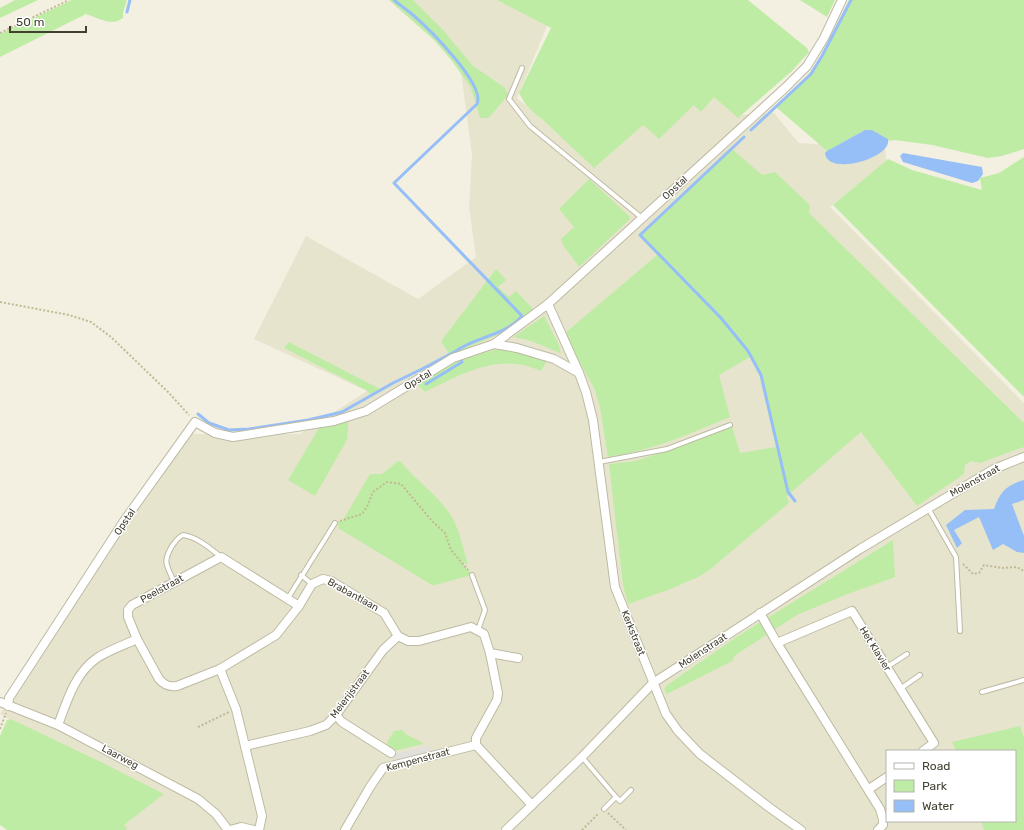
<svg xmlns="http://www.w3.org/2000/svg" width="1024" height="830" font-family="Rubik,sans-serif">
<rect width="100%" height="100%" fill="#f3f0e1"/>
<!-- residential -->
<path fill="#e7e4ce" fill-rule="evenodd" d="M 411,0 L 502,0 L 550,19 L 517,98 L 590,161 L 641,119 L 705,85 L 739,115 L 774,113 L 799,143 L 885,148 L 887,165 L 830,207 L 1024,403 L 1024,830 L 110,830 L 149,795 L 0,714 L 183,434 L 300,434 L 367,391 L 254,339 L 306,236 L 418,299 L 476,257 L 469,207 L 472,155 L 461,72 ZM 887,751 L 1015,751 L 1015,821 L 887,821 Z"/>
<!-- green -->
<g fill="#bfeca5">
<polygon points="15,0 38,0 0,18 0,8"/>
<path d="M 72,0 L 127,0 L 123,13 L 123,18 C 111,27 99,18 86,14 L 0,57 L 0,34 Z"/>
<polygon points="389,0 413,0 443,30 472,65 505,88 508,95 493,113 488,118 480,118 471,88 452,61 435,41"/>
<polygon points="497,0 748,0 807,48 809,52 792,71 738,118 714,97 701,112 694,105 659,139 643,125 594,168 544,121 534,113 526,105 519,93 551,28"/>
<polygon points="800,0 835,0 827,17"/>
<path d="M 849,0 L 1024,0 L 1024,149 L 1002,156 L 988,158 L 932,145 L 895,140 L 889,141 L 888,139 L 872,130 L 865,130 L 827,151 L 776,107 C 787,98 798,87 807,76 C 825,54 837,26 849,0 Z"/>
<path d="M 732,149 L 762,175 L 775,172 L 810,205 L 809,213 L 1024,423 L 1024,447 L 1015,450 L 980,463 L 971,461 L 965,465 L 964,474 L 917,506 L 861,432 L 787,496 L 789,503 L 707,572 L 696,578 L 668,590 L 628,604 L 623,585 L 609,464 L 635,461 L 670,450 L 732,426 L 740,453 L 776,447 L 760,376 L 750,357 L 719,375 L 730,417 C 690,434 651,451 608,457 L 600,408 L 595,390 L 564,334 L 657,255 L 640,237 Z"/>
<polygon points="1024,157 1024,397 833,205 888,159 912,170 982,190 980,178 999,173"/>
<polygon points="589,179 625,212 629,216 630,219 579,267 563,245 561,239 574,227 559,209"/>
<polygon points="496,269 506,280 498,287 509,297 516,291 533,309 509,330 450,355 442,343 442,340"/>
<path d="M 544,316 L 559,345 L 561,354 C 545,346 531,340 513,337 Z"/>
<polygon points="289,342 380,389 370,394 366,390 284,348"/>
<path d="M 506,348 L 522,351 L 547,361 L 541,371 C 535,369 529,366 523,365 C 488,358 456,377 425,392 L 415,382 C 444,366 473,353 506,348 Z"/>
<polygon points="349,414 347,440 315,496 288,480 322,423"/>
<path d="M 398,461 L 400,461 C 416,481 440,496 453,519 C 460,532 463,549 468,564 L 464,563 L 464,565 L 472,575 L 435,585 L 432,585 L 338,528 L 339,525 L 335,523 L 343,520 L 370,474 L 382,474 Z"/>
<polygon points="893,540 895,577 845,595 797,615 737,654 733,658 734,660 667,694 664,689 667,685 738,636"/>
<polygon points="11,719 103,763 164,794 124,825 127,828 126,830 7,830 0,825 0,736 7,720"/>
<polygon points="1020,726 1024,738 1024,830 984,830 981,821 1015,821 1015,751 956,751 952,742"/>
<polygon points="401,730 405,732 404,733 423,743 423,744 394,751 389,748 387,742 394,731"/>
</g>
<!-- parking -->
<polygon fill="#e2e0da" points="430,746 432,753 395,762 393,754"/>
<!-- water -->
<g fill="#96bef7">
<path d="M 865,130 L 872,130 L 888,139 C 893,158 827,177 825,153 L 827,151 Z"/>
<polygon points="903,153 982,167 983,174 978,181 972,183 903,162 900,156"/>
<path d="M 1024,480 L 1024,500 L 1012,504 L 1024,536 L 1024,553 L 1017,552 L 1003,544 L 993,550 L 979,517 L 954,530 L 962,543 L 957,548 L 946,525 L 965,510 L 994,509 C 1000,492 1006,485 1024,480 Z"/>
</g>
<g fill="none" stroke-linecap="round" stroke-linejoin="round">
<!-- stream -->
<g stroke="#96bef7" stroke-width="3">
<path d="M 394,0 C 400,5 407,10 413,15 C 428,28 486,85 477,104 L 394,183 L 522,316 C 505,336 477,336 456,351 L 462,362 L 426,384"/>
<polyline points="127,12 130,0"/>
<polyline points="751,130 811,74 822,56 851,0"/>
<polyline points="744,137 640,235 721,318 748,351 761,375 788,492 795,501"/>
<polyline points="198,414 209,423 229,430 249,429 308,420 342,412 393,383 422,369 456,351"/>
</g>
<!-- service casing -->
<g stroke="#bebaa3" stroke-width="6">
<g id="service">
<polyline points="522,68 509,99 530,126 642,218"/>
<polyline points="599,462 667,449 730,425"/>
<polyline points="928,508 956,557 960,631"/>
<polyline points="301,575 312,584"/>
<polyline points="472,575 485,610 478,630"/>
<path d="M 174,582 C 167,565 162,563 172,546 C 176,541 178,537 183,535 C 197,537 210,548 221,557"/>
<polyline points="288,598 335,523"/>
<polyline points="887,667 907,654"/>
<polyline points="900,689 920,675"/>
<polyline points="982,692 1024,680"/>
<polyline points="582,757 616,797"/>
<polyline points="604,809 616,797 620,801 631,790"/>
</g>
</g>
<!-- minor casing -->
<g stroke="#bebaa3" stroke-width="10">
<g id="minor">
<polyline points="548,304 579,373 586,392 593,420 615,587 666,714 678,731 700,754 770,808 801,830"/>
<polyline points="494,344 517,348 554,359 579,373"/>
<polyline points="760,613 777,643 880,809 883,819 883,825 878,830"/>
<polyline points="777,643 852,611 934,743 923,751"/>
<polyline points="490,653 518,658"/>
<path d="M 220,669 L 177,686 C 169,687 164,685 159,679 L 137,639 L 128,617 L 128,610 L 132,605 L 221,557 L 299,606"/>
<polyline points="0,702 58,725 198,799 216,814 228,830"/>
<polyline points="8,706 9,698 124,521 195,422 215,433 233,437 334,421 366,411 453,358 494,344 548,304 786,87 807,66 824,38 842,0"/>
<polyline points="336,715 342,722 391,753"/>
<path d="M 58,725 C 67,701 75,673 97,658 C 109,650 124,645 137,639"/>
<polyline points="245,746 310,731 326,725 336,715 383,650 398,636"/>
<polyline points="869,789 887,777"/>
<polyline points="230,830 241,827 254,830"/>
<polyline points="259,830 262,816 236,709 220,669 276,635 299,606 312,584 323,579 331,581 384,613 398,636 408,641 419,641 471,627 484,634 490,653 498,693 497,700 476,738 476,745 532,805"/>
<polyline points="345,830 370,787 383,768 476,745"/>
<polyline points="506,830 582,757 653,683 860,549 994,469 1024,457"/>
</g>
</g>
<!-- path -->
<g stroke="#c2b993" stroke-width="2" stroke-dasharray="2 2" stroke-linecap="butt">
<polyline points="0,33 69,0"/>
<polyline points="0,302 69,315 91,322 111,337 168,392 189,415"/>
<polyline points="340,521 362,514 367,507 373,492 387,482 401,484 432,521 445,533 451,550 468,570"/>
<polyline points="963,564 973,574 979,573 984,565 1002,568 1017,567 1024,571"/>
<polyline points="198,727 229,712"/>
<polyline points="0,729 6,713"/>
<polyline points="608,813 626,830"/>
<polyline points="582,830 599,813"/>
</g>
<!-- service -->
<use href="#service" stroke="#fff" stroke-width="4"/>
<!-- minor -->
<use href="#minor" stroke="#fff" stroke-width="8"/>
</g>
<g text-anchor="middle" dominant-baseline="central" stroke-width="3" stroke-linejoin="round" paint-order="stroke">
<!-- street labels -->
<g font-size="10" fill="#444031" stroke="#fff">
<text transform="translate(675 188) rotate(-42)">Opstal</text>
<text transform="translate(418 380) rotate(-31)">Opstal</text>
<text transform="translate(975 481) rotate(-29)">Molenstraat</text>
<text transform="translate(125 522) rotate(-56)">Opstal</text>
<text transform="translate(162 589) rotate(-29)">Peelstraat</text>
<text transform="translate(353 595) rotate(29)">Brabantlaan</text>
<text transform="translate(633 633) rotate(68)">Kerkstraat</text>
<text transform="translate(875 649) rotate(58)">Het Klavier</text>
<text transform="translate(703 651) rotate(-33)">Molenstraat</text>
<text transform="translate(350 694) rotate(-53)">Meierijstraat</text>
<text transform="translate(120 757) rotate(28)">Laarweg</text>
<text transform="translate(418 760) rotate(-15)">Kempenstraat</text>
</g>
</g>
<!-- legend -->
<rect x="886" y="750" width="130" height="72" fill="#ffffff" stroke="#b4b3ad"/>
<rect x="894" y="763" width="20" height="6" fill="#ffffff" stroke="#b4b3ad"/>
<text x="922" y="770" font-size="12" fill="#444031">Road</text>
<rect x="894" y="780" width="20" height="12" fill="#bfeca5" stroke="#b4b3ad"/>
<text x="922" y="790" font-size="12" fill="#444031">Park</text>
<rect x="894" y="800" width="20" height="12" fill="#96bef7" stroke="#b4b3ad"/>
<text x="922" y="810" font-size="12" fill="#444031">Water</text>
<!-- scale -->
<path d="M10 26v6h76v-6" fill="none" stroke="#444031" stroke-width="2"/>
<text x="16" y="26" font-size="12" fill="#444031" stroke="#ffffff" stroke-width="3" paint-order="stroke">50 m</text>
</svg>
